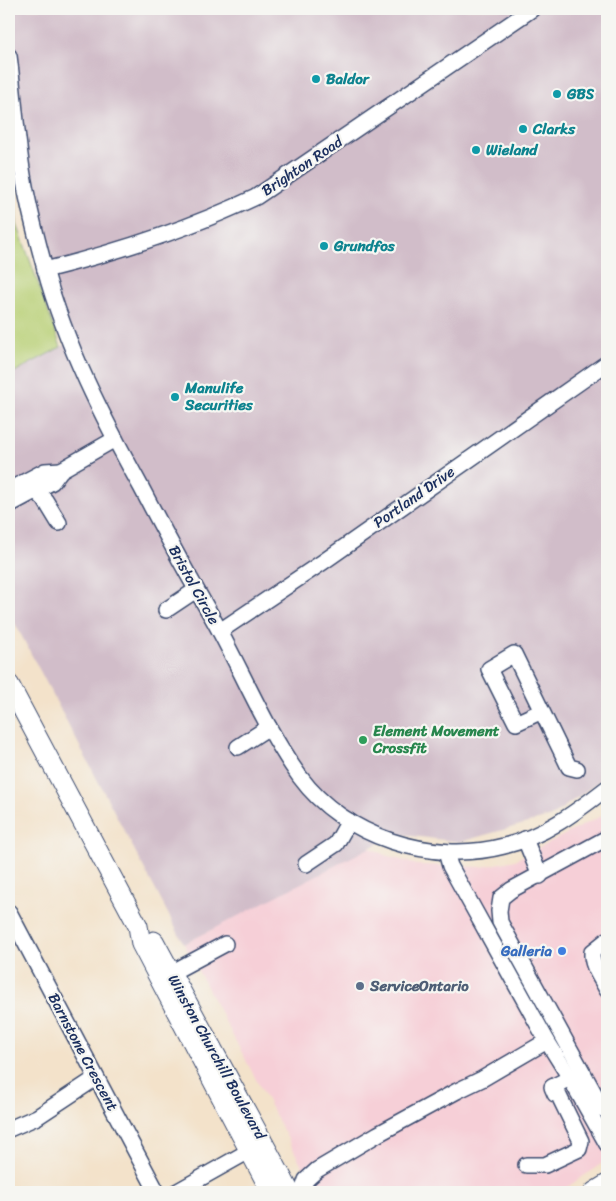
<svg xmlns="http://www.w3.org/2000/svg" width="616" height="1201" font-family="Sriracha,sans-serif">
<rect width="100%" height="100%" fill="#f6f6f2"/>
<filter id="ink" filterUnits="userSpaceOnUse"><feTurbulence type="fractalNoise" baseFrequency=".02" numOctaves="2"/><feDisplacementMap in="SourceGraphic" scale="10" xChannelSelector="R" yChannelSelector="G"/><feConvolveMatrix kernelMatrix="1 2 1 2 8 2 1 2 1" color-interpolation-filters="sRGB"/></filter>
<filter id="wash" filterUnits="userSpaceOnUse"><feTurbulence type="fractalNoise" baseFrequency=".0096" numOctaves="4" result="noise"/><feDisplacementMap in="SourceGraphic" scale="20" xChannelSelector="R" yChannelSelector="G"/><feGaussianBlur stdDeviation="1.12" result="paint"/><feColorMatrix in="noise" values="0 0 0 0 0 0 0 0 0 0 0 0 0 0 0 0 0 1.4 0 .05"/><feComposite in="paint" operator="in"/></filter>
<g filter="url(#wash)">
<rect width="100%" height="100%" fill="#f3e2ca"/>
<!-- built -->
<polygon fill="#f6cfd7" points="607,813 607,1160 560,1192 316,1192 184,944 367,846 385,855 417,865 482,867 515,860"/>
<!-- industrial -->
<polygon fill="#d1bdc9" points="9,9 607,9 607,775 552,816 460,842 396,834 184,944 9,612 9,375 70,342 52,291 9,56"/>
<!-- grass -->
<polygon fill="#b8cf74" stroke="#6a7f69" points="11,147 17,224 61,347 9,375 9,148"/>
</g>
<g filter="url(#ink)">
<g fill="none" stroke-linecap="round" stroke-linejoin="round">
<!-- minor casing -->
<g stroke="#3b4a6e" stroke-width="18">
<g id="minor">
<path d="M 9,56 C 14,94 16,132 22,169 C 27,202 36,236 45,269 C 66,346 103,418 141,487 C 164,531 187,574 212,617 C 242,670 264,727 300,777 C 344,837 432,865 504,846 C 543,837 576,812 607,788"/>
<path d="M 45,270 C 117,252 189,229 256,197 L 532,9"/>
<polyline points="9,490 45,471 61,470"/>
<polyline points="36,491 45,500 59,523"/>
<polyline points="9,505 52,482 61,470 115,439"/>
<polyline points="166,610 196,590"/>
<polyline points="220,631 323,562 607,363"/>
<polyline points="542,711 516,723 489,669 514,654 569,767 577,769"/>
<polyline points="238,747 269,727"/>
<polyline points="525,839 540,876"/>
<polyline points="446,852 450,866 547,1041 570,1078 607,1144"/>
<polyline points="306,864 336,844 349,821"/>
<polyline points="9,912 157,1192"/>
<path d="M 607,940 L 592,952 C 591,966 601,978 607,990"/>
<polyline points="171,973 225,944"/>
<polyline points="603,1109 500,922 499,911 501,898 511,890 607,838"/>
<polyline points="9,1129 37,1117 96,1078"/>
<polyline points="526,1165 545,1165 579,1149 581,1141 558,1094 555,1094 552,1087 570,1078"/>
<polyline points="176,1192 258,1146"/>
<polyline points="302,1192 306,1180 317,1170 378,1134 457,1091 482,1079 547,1041"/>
</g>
</g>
<!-- major casing -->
<g stroke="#3b4a6e" stroke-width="21">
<g id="major">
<polyline points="9,684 138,926 141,944 271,1192"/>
<polyline points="154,941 290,1192"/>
<polyline points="594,1192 607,1184"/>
</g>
</g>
<!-- minor -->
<use href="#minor" stroke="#fff" stroke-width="15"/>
<!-- major -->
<use href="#major" stroke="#fff" stroke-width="19"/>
</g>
</g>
<!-- markers -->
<g fill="#0f9aa8" stroke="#f6f6f2" stroke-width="2">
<circle cx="316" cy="79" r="5"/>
<circle cx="557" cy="94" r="5"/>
<circle cx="523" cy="129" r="5"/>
<circle cx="476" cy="150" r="5"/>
<circle cx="324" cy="246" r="5"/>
<circle cx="175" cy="397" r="5"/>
</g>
<circle fill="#2e9e5b" stroke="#f6f6f2" stroke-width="2" cx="363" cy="740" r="5"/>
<circle fill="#3f7fe0" stroke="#f6f6f2" stroke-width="2" cx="562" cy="951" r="5"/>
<circle fill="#5c6f8a" stroke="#f6f6f2" stroke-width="2" cx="360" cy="986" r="5"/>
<g text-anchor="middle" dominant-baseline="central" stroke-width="4.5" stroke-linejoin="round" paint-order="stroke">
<!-- culture labels -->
<g font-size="15" font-weight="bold" fill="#0d838f" stroke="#f6f6f2" text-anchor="start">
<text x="326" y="79">Baldor</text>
<text x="567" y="94">GBS</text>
<text x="533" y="129">Clarks</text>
<text x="486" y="150">Wieland</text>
<text x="334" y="246">Grundfos</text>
<text x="185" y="388">Manulife<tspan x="185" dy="17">Securities</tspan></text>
</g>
<!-- street labels -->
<g font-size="15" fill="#1b2f5e" stroke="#f6f6f2">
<text transform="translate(302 166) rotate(-34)">Brighton Road</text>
<text transform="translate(414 497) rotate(-35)">Portland Drive</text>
<text transform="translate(194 585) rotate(61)">Bristol Circle</text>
<text transform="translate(83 1052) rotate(62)">Barnstone Crescent</text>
<text transform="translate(217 1057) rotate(61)">Winston Churchill Boulevard</text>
</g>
<!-- leisure labels -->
<g font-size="15" font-weight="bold" fill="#27864d" stroke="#f6f6f2" text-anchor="start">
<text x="373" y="731">Element Movement<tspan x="373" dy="17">Crossfit</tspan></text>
</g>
<!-- shop labels -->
<g font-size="15" font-weight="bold" fill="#366cbe" stroke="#f6f6f2" text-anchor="end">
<text x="552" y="951">Galleria</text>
</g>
<!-- service labels -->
<g font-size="15" font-weight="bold" fill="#4e5e75" stroke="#f6f6f2" text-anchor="start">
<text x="370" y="986">ServiceOntario</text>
</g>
</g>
<!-- margin -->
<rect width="616" height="1201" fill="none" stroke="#f6f6f2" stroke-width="30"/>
</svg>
